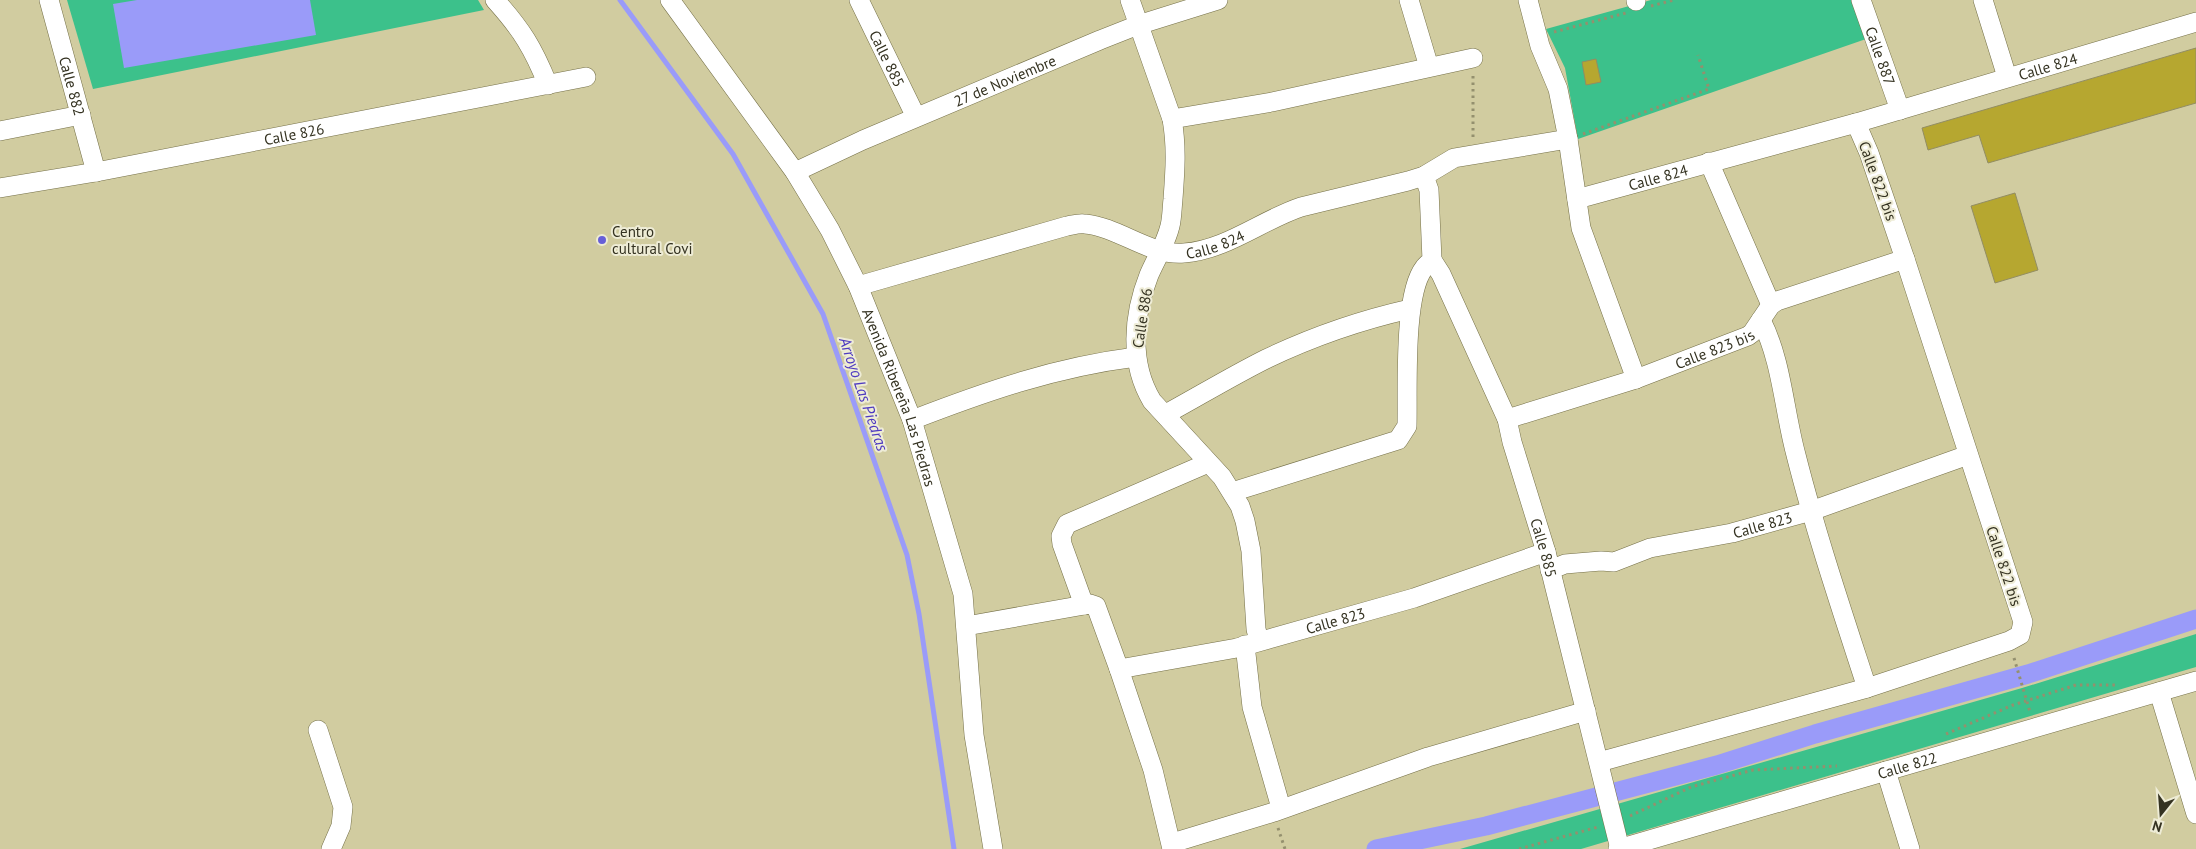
<svg xmlns="http://www.w3.org/2000/svg" width="2196" height="849" font-family="'PT Sans',sans-serif">
<rect width="100%" height="100%" fill="#d1cca0"/>
<!-- green -->
<g fill="#3cc18b">
<polygon points="67,0 478,0 484,10 93,89"/>
<polygon points="1651,0 1854,0 1866,39 1578,139 1565,68 1546,29"/>
<polygon points="2196,634 2196,667 1581,849 1460,849 2022,688"/>
</g>
<!-- water -->
<polygon fill="#9a9bf9" points="137,0 310,0 316,35 124,68 113,4"/>
<g fill="none" stroke-linecap="round" stroke-linejoin="round">
<!-- stream -->
<polyline stroke="#9a9bf9" stroke-width="5" points="620,0 733,154 823,314 907,555 919,614 954,849"/>
<!-- canal -->
<polyline stroke="#9a9bf9" stroke-width="19" points="1376,849 1486,826 1717,765 1815,734 2028,674 2196,619"/>
</g>
<!-- building -->
<g fill="#b6a730" stroke="#928d63">
<polygon points="2196,48 2196,103 1988,163 1979,135 1928,150 1922,128"/>
<polygon points="1596,59 1601,82 1586,85 1582,62"/>
<polygon points="2015,193 2038,270 1995,283 1971,206"/>
</g>
<g fill="none" stroke-linecap="round" stroke-linejoin="round">
<!-- minor casing -->
<g stroke="#757048" stroke-width="20">
<g id="minor">
<path id="s1" d="M 49,0 L 96,172"/>
<path d="M 495,0 C 522,30 533,48 548,85"/>
<path id="s2" d="M 670,0 L 795,172 L 830,230 L 858,286 L 912,420 L 963,594 L 974,735 L 993,849"/>
<path id="s3" d="M 859,0 L 916,117"/>
<path d="M 1130,0 L 1172,119 C 1177,147 1175,172 1173,199 C 1172,208 1172,218 1170,226 C 1166,243 1156,259 1149,275 C 1133,315 1129,363 1152,401 L 1222,477 L 1240,506 L 1245,521 L 1251,551 L 1256,629 L 1259,641"/>
<polyline points="1409,0 1429,67"/>
<polyline points="1528,0 1540,46 1558,89 1568,139 1581,228 1636,379"/>
<polyline points="1636,0 1636,1"/>
<path id="s4" d="M 1861,0 L 1900,110"/>
<polyline points="1983,0 2007,77"/>
<polyline points="1172,119 1272,102 1473,58"/>
<polyline points="0,131 81,115"/>
<polyline points="1709,162 1771,305"/>
<path id="s5" d="M 795,172 L 863,140 L 1100,40 L 1138,25 L 1218,0"/>
<path id="s6" d="M 0,188 L 96,172 L 586,77"/>
<path id="s7" d="M 1577,199 L 1856,123"/>
<path id="s8" d="M 1432,260 L 1441,274 L 1507,419 L 1512,442 L 1546,552 L 1620,849"/>
<path id="s9" d="M 858,286 L 1067,226 C 1073,225 1079,223 1085,224 C 1119,227 1149,256 1184,253 C 1226,250 1262,220 1301,207 L 1408,181 L 1424,176 L 1454,158 L 1568,139"/>
<path d="M 1761,320 C 1782,361 1784,411 1796,455 C 1816,534 1842,611 1867,688"/>
<path d="M 1166,414 C 1199,396 1232,376 1266,359 C 1312,337 1361,320 1410,309"/>
<path id="s10" d="M 1507,419 L 1636,379 L 1748,336 L 1752,333 L 1771,305 L 1777,301 L 1905,259"/>
<path d="M 912,420 C 987,391 1056,367 1136,357"/>
<path d="M 1232,492 L 1398,440 L 1407,426 C 1408,390 1403,295 1424,268 C 1426,265 1430,262 1432,260 L 1429,190 L 1424,176"/>
<path id="s11" d="M 1550,570 L 1565,564 L 1601,561 L 1614,562 L 1650,548 L 1732,533 L 1811,511 L 1968,455"/>
<polyline points="1084,605 1062,544 1061,536 1067,524 1208,463"/>
<polyline points="966,626 1090,604 1096,606 1119,669 1153,770 1172,849"/>
<polyline points="1245,645 1252,707 1281,808"/>
<path id="s12" d="M 1119,669 L 1237,648 L 1414,598 L 1546,552"/>
<polyline points="2159,692 2196,814"/>
<polyline points="318,730 343,807 341,826 331,849"/>
<path id="s13" d="M 1599,762 L 1867,688 L 2009,641 L 2020,635 L 2023,622 L 1905,259 L 1869,153 L 1856,123 L 2196,22"/>
<polyline points="1886,771 1910,849"/>
<polyline points="1172,843 1274,812 1428,757 1586,711"/>
<path id="s14" d="M 1618,849 L 2196,681"/>
</g>
</g>
<!-- path -->
<g stroke="#94906e" stroke-width="3" stroke-dasharray="2.5 4" stroke-linecap="butt">
<polyline points="1651,6 1674,0"/>
<polyline points="1554,32 1626,13"/>
<polyline points="1473,76 1473,137"/>
<polyline points="1583,134 1709,89 1698,55"/>
<polyline points="2014,658 2030,712"/>
<polyline points="1946,734 2013,705 2076,685 2115,685"/>
<polyline points="1630,816 1691,787 1753,770 1837,766"/>
<polyline points="1278,828 1285,849"/>
<polyline points="1519,849 1598,827"/>
</g>
<!-- minor -->
<use href="#minor" stroke="#fff" stroke-width="19"/>
</g>
<!-- markers -->
<circle fill="#675fd8" stroke="#eeecd6" stroke-width="2" cx="602" cy="240" r="5"/>
<g text-anchor="middle" dominant-baseline="central" stroke-width="4" stroke-linejoin="round" paint-order="stroke">
<!-- street labels -->
<g font-size="15" fill="#343221" stroke="#eeecd6">
<text stroke="none"><textPath href="#s4" startOffset="59">Calle 887</textPath></text>
<text stroke="none"><textPath href="#s3" startOffset="65">Calle 885</textPath></text>
<text stroke="none"><textPath href="#s13" startOffset="1180">Calle 824</textPath></text>
<text stroke="none"><textPath href="#s5" startOffset="229">27 de Noviembre</textPath></text>
<text stroke="none"><textPath href="#s1" startOffset="89">Calle 882</textPath></text>
<text stroke="none"><textPath href="#s6" startOffset="299">Calle 826</textPath></text>
<text stroke="none"><textPath href="#s7" startOffset="84">Calle 824</textPath></text>
<text transform="translate(1878 181) rotate(70)">Calle 822 bis</text>
<text stroke="none"><textPath href="#s9" startOffset="372">Calle 824</textPath></text>
<text transform="translate(1142 318) rotate(-81)">Calle 886</text>
<text stroke="none"><textPath href="#s10" startOffset="219">Calle 823 bis</textPath></text>
<text stroke="none"><textPath href="#s2" startOffset="462">Avenida Ribereña Las Piedras</textPath></text>
<text stroke="none"><textPath href="#s11" startOffset="219">Calle 823</textPath></text>
<text stroke="none"><textPath href="#s8" startOffset="310">Calle 885</textPath></text>
<text transform="translate(2004 566) rotate(72)">Calle 822 bis</text>
<text stroke="none"><textPath href="#s12" startOffset="222">Calle 823</textPath></text>
<text stroke="none"><textPath href="#s14" startOffset="301">Calle 822</textPath></text>
</g>
<!-- poi labels -->
<g font-size="15" fill="#343221" stroke="#eeecd6" text-anchor="start">
<text x="612" y="231">Centro<tspan x="612" dy="17">cultural Covi</tspan></text>
</g>
<!-- water labels -->
<g font-size="16" font-style="italic" fill="#4e3ac0" stroke="#eeecd6">
<text transform="translate(864 394) rotate(71)">Arroyo Las Piedras</text>
</g>
</g>
<!-- north arrow -->
<g transform="translate(2161 814) rotate(197)" stroke="#eeecd6" stroke-width="4" paint-order="stroke">
<path d="M0-4L9 19L0 12L-9 19Z" fill="#343221"/>
<text y="-8" font-size="14" font-weight="bold" text-anchor="middle" fill="#343221">N</text>
</g>
</svg>
